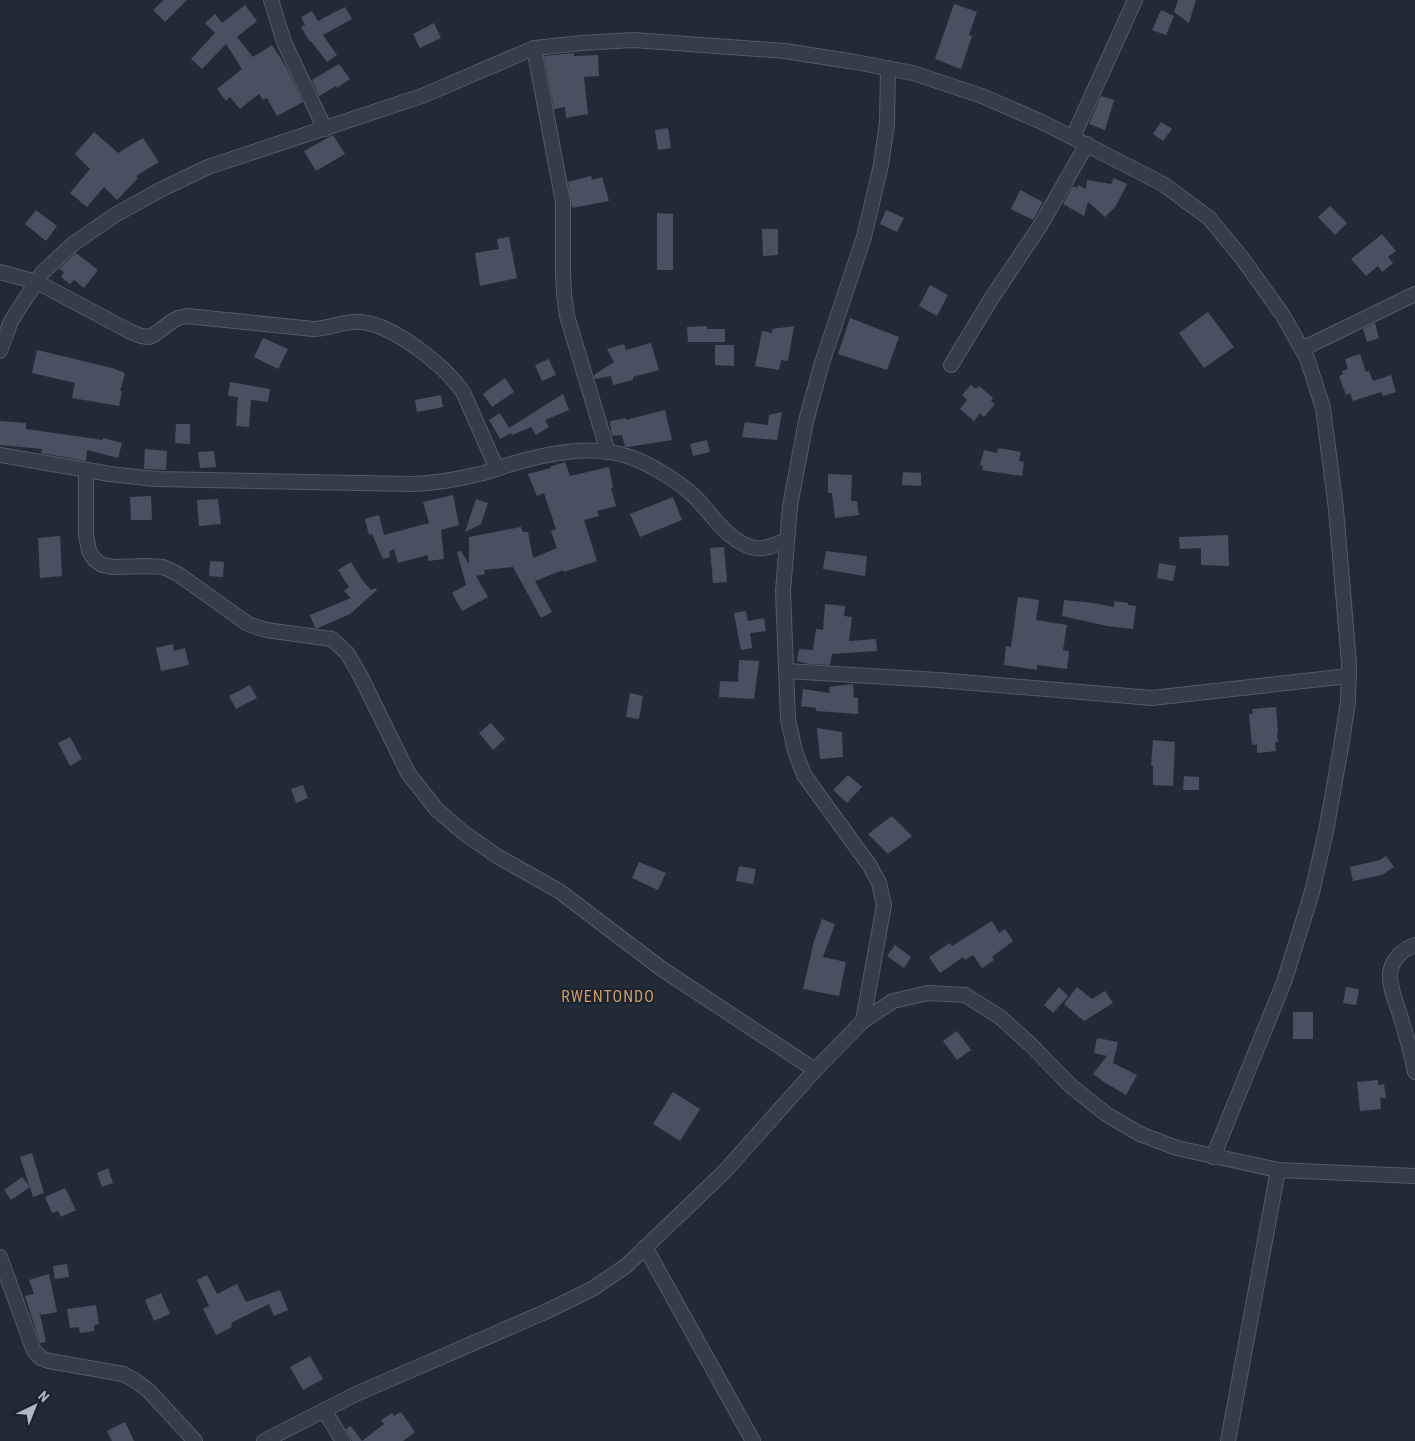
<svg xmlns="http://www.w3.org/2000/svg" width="1415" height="1441" font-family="'Roboto Condensed',sans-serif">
<rect width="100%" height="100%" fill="#232a37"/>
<!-- building -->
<g fill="#495161">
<polygon points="164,0 187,0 165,22 153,10"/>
<polygon points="1178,0 1196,0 1189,23 1174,12"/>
<polygon points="954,4 977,12 969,35 972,36 961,69 935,59"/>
<polygon points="245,5 257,21 237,37 253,57 272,45 285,65 303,102 277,116 267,98 263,100 259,94 240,109 230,97 226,101 217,89 242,69 226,44 202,69 191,59 215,33 205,23 215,14 222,23"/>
<polygon points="345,7 352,19 323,35 337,55 327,62 311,41 310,42 301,27 305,25 301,17 312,11 318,21"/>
<polygon points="1161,10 1174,16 1166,35 1152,30"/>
<polygon points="434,23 441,38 420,48 413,34"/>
<polygon points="574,53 574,56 598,55 599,76 584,77 588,114 566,118 565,107 554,109 544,56"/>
<polygon points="339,64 350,79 337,88 336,86 319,96 312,80"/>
<polygon points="1101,96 1114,100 1105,130 1089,124"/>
<polygon points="1161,122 1172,129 1163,141 1153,134"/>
<polygon points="668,128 671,148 658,150 655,130"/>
<polygon points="94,132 118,153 143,138 159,162 136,176 138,178 117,200 104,187 87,207 70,193 90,169 75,154"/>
<polygon points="333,135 345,154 316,171 304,151"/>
<polygon points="591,176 592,180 602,177 609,201 572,208 568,182"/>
<polygon points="1114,178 1127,184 1116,206 1105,217 1088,202 1084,216 1063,204 1073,186 1077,188 1078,185 1086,189 1087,180 1111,184"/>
<polygon points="1020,190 1043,202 1033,220 1011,209"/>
<polygon points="1330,206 1347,223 1335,235 1318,217"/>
<polygon points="36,210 57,226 46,241 25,224"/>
<polygon points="886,210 904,218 897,232 880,224"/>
<polygon points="657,213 673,214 673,270 657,270"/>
<polygon points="762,229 778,229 778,255 763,256"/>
<polygon points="1382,234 1396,251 1388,257 1393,263 1382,272 1378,266 1366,276 1351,259"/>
<polygon points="509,237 517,278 480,286 475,253 499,249 497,239"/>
<polygon points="76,253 98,270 84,288 74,280 70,284 61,277 64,272 59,269"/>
<polygon points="930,285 948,295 937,316 919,306"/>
<polygon points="1208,312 1234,347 1204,368 1179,333"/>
<polygon points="850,318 899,337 887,370 838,354"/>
<polygon points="1375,323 1379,338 1367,342 1363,329"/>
<polygon points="707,326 707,329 725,329 725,342 688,342 687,327"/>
<polygon points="794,326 788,361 781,360 779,370 755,366 762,331 772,333 772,329"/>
<polygon points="263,338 288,349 278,369 254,357"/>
<polygon points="651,343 659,370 633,377 633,380 613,385 611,376 595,379 594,375 614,362 607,349 624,344 626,350"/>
<polygon points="715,345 734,345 734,366 715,365"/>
<polygon points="37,350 112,368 125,373 120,391 122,391 119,406 72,398 75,383 32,373"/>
<polygon points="1360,354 1366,372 1369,371 1373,381 1391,375 1396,392 1383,396 1381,392 1353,401 1350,393 1346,395 1339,376 1343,374 1342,371 1348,369 1345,359"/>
<polygon points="549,359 556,375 542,381 535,365"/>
<polygon points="505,378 514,392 492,407 483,394"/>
<polygon points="230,382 270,389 268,402 251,400 249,427 236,426 238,397 228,396"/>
<polygon points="971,385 976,389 979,386 993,398 991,401 995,404 984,417 980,413 974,421 960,409 967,400 962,395"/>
<polygon points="563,394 569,410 545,420 549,427 536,435 531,427 512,435 511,433 500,439 489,420 500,413 509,428"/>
<polygon points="441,395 443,407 417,412 415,400"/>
<polygon points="665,410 672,440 628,447 625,447 622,435 612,436 610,421 626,418 626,420"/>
<polygon points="782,412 777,440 742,437 745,422 768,425 769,415"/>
<polygon points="0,421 26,423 26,429 103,440 103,438 122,443 118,458 87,450 86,461 41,453 42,449 0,445"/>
<polygon points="176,424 190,424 190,444 175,443"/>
<polygon points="707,440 710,452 693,456 690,444"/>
<polygon points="998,448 1021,452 1019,461 1024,462 1022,476 982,470 983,466 980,465 984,450 997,453"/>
<polygon points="145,449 167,451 166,470 144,469"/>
<polygon points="214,451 216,467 200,468 198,452"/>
<polygon points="565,462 570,476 609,467 613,487 611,488 616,506 597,511 599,516 584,520 597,561 564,572 563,570 535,581 552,612 541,618 513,567 484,570 485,574 476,576 488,597 462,611 452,593 466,585 457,552 461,551 469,564 469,537 521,527 523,532 528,532 533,558 557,548 551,531 556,529 544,493 537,496 528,474 551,468 550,467"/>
<polygon points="903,472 921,473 921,486 902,485"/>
<polygon points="828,474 852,475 851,501 857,501 859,515 835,518 832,493 828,493"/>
<polygon points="453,495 459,525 441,530 444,559 428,561 428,555 398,563 394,549 389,552 390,557 383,559 372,534 369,535 365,519 379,515 384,535 429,523 423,502"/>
<polygon points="151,496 152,520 131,520 130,497"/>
<polygon points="673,497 682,520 640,537 630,514"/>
<polygon points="218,499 221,524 199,526 197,500"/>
<polygon points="476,499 488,503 481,524 465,532"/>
<polygon points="1228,535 1229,566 1201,565 1201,548 1180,549 1179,537"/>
<polygon points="60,536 62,576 40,578 38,538"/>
<polygon points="724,547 727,582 713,583 710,548"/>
<polygon points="826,551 867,556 865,576 823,569"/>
<polygon points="210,561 224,562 223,577 209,576"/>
<polygon points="351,562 362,580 371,590 376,588 377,590 350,614 318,628 315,628 310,615 351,598 344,591 349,587 338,570"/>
<polygon points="1159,563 1176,566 1173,581 1157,578"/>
<polygon points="1018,597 1039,600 1036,620 1067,625 1063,650 1069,651 1067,669 1037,665 1037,670 1004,665 1006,646 1011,647"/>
<polygon points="1064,600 1094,603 1114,607 1114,601 1128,603 1128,605 1136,606 1133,629 1107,626 1062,616"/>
<polygon points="825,604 845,606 844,616 852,617 849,641 876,639 877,651 832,654 830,665 809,664 797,661 799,649 813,650 816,629 823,630"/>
<polygon points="746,611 748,621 764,618 766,631 750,633 752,648 741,650 734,613"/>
<polygon points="173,644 174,651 185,648 189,665 161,671 156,648"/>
<polygon points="739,660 759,661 754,699 719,697 720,681 738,682"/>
<polygon points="853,684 854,698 858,698 858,714 816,711 816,708 801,706 803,689 830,693 829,687"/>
<polygon points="250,685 257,698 236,709 229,696"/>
<polygon points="630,693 643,696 639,719 626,717"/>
<polygon points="1276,707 1278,733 1277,733 1278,742 1275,742 1276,751 1257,753 1257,744 1252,745 1249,714 1253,714 1252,709"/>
<polygon points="491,723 505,739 493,750 479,733"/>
<polygon points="817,728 842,732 843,757 820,759"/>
<polygon points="70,737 82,759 70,766 58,743"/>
<polygon points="1153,740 1175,742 1173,786 1153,785 1153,766 1151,766"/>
<polygon points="848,775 862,787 847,803 833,790"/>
<polygon points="1184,776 1199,777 1199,790 1183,790"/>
<polygon points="303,785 308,798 296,803 291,789"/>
<polygon points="892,816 912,836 888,854 868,834"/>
<polygon points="1386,856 1394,867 1382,875 1353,881 1350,867 1380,860"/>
<polygon points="639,862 666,873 658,890 632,878"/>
<polygon points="739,866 756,869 753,884 736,881"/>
<polygon points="822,919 835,924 823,957 846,962 839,996 803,989 814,941"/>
<polygon points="992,921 999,933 1005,929 1013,941 992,957 994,960 982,968 973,955 965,960 963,957 940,973 929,957 950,943 952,946"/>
<polygon points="895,945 911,957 904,968 887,956"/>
<polygon points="1059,987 1068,996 1053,1013 1044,1005"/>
<polygon points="1077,987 1092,999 1105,991 1113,1003 1084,1021 1064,1004"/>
<polygon points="1346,987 1359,989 1356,1005 1343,1003"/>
<rect x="1293" y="1012" width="20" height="27"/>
<polygon points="957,1031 971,1050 957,1060 943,1041"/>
<polygon points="1097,1038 1118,1042 1113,1063 1137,1075 1126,1095 1104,1082 1093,1074 1107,1056 1094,1053"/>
<polygon points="1378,1080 1378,1085 1384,1084 1386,1098 1380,1098 1381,1109 1360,1111 1357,1082"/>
<polygon points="673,1092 700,1109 680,1141 653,1124"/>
<polygon points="32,1153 44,1193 33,1197 20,1157"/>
<polygon points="108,1168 113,1183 102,1187 97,1173"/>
<polygon points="22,1177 30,1187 11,1200 4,1190"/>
<polygon points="65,1188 76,1210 61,1217 58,1211 52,1213 45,1197"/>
<polygon points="67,1264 69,1277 55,1279 53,1266"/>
<polygon points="49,1274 57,1312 41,1315 39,1310 46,1342 40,1343 25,1296 34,1294 29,1280"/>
<polygon points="207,1275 217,1294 237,1284 246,1302 280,1290 288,1310 274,1316 269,1304 231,1323 232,1327 216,1335 203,1309 209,1306 197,1280"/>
<polygon points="161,1293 170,1314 154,1321 145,1300"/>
<polygon points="96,1305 99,1324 94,1325 94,1331 80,1333 79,1327 70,1328 67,1309"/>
<polygon points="310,1356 323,1379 303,1390 290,1367"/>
<polygon points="401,1412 415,1432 403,1441 362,1441 384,1424 381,1420 392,1413 394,1416"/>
<polygon points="125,1422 134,1441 112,1441 107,1431"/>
<polygon points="351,1426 362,1441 352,1441 346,1429"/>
</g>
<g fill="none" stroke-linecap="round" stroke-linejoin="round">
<!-- street casing -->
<g stroke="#545a66" stroke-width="16">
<g id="street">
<polyline points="271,0 284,42 325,129"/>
<polyline points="534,48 563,202 563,273 564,294 567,316 608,452"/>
<polyline points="1073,137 1135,0"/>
<path d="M 0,272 L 37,282 L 129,331 L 141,336 L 149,337 L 155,334 L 171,322 L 178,318 L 187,316 L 313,329 C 330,329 345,320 362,322 C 395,326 447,367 464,394 L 497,469"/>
<polyline points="1302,349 1415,294"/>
<polyline points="0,351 11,321 42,273 73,244 115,215 162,189 208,167 422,96 534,48 582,43 633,40 785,51 855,62 913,73 982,96 1044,123 1163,184 1209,218 1242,258 1282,314 1307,358 1323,408 1336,509 1349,663 1348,702 1341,747 1326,831 1312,892 1284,982 1213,1157"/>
<polyline points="951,365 991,299 1040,226 1087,144"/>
<path d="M 0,455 L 110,474 L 156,479 L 412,484 C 435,483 456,480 479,474 C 490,472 501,467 511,464 C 549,453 592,444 630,457 C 649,463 681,483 695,497 C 712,514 728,542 754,548 C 765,550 777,544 787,540"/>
<polyline points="86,470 86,535 89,551 94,559 102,565 114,567 148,566 163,567 178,574 248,624 266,630 332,639 347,653 360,675 408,773 437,810 464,833 497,856 559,891 662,969 815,1070"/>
<polyline points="786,671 938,680 1152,698 1349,676"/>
<path d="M 1415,945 C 1403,949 1392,959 1390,973 C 1389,986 1396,1002 1400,1015 C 1406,1034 1411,1052 1415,1072"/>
<polyline points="863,1021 884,905 879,883 870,866 804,775 795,751 788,719 783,591 790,506 806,421 822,363 864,237 881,165 887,123 888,68"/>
<polyline points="645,1247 753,1441"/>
<polyline points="0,1257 34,1351 41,1358 49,1361 123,1374 136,1381 149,1391 195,1441"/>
<polyline points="324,1410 343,1441"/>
<polyline points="264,1441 356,1394 545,1312 592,1289 626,1266 724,1172 815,1070 863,1021 893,1001 928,993 965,995 1000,1017 1031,1045 1071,1086 1106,1114 1140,1134 1177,1148 1278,1170 1415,1176"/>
<polyline points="1228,1441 1278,1170"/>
</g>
</g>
<!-- street -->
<use href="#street" stroke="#363c48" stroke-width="14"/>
</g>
<g text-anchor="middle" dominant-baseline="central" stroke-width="4" stroke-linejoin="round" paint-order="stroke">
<!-- quarter labels -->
<g font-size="16" letter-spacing="1" fill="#ca9b66" stroke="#1c212d">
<text x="608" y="996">RWENTONDO</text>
</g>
</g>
<!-- north arrow -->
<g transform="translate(35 1406) rotate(43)" stroke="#1c212d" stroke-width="4" paint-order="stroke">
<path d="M0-4L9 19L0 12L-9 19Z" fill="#b1b7c4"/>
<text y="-8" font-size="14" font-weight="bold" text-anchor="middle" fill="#b1b7c4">N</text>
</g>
</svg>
